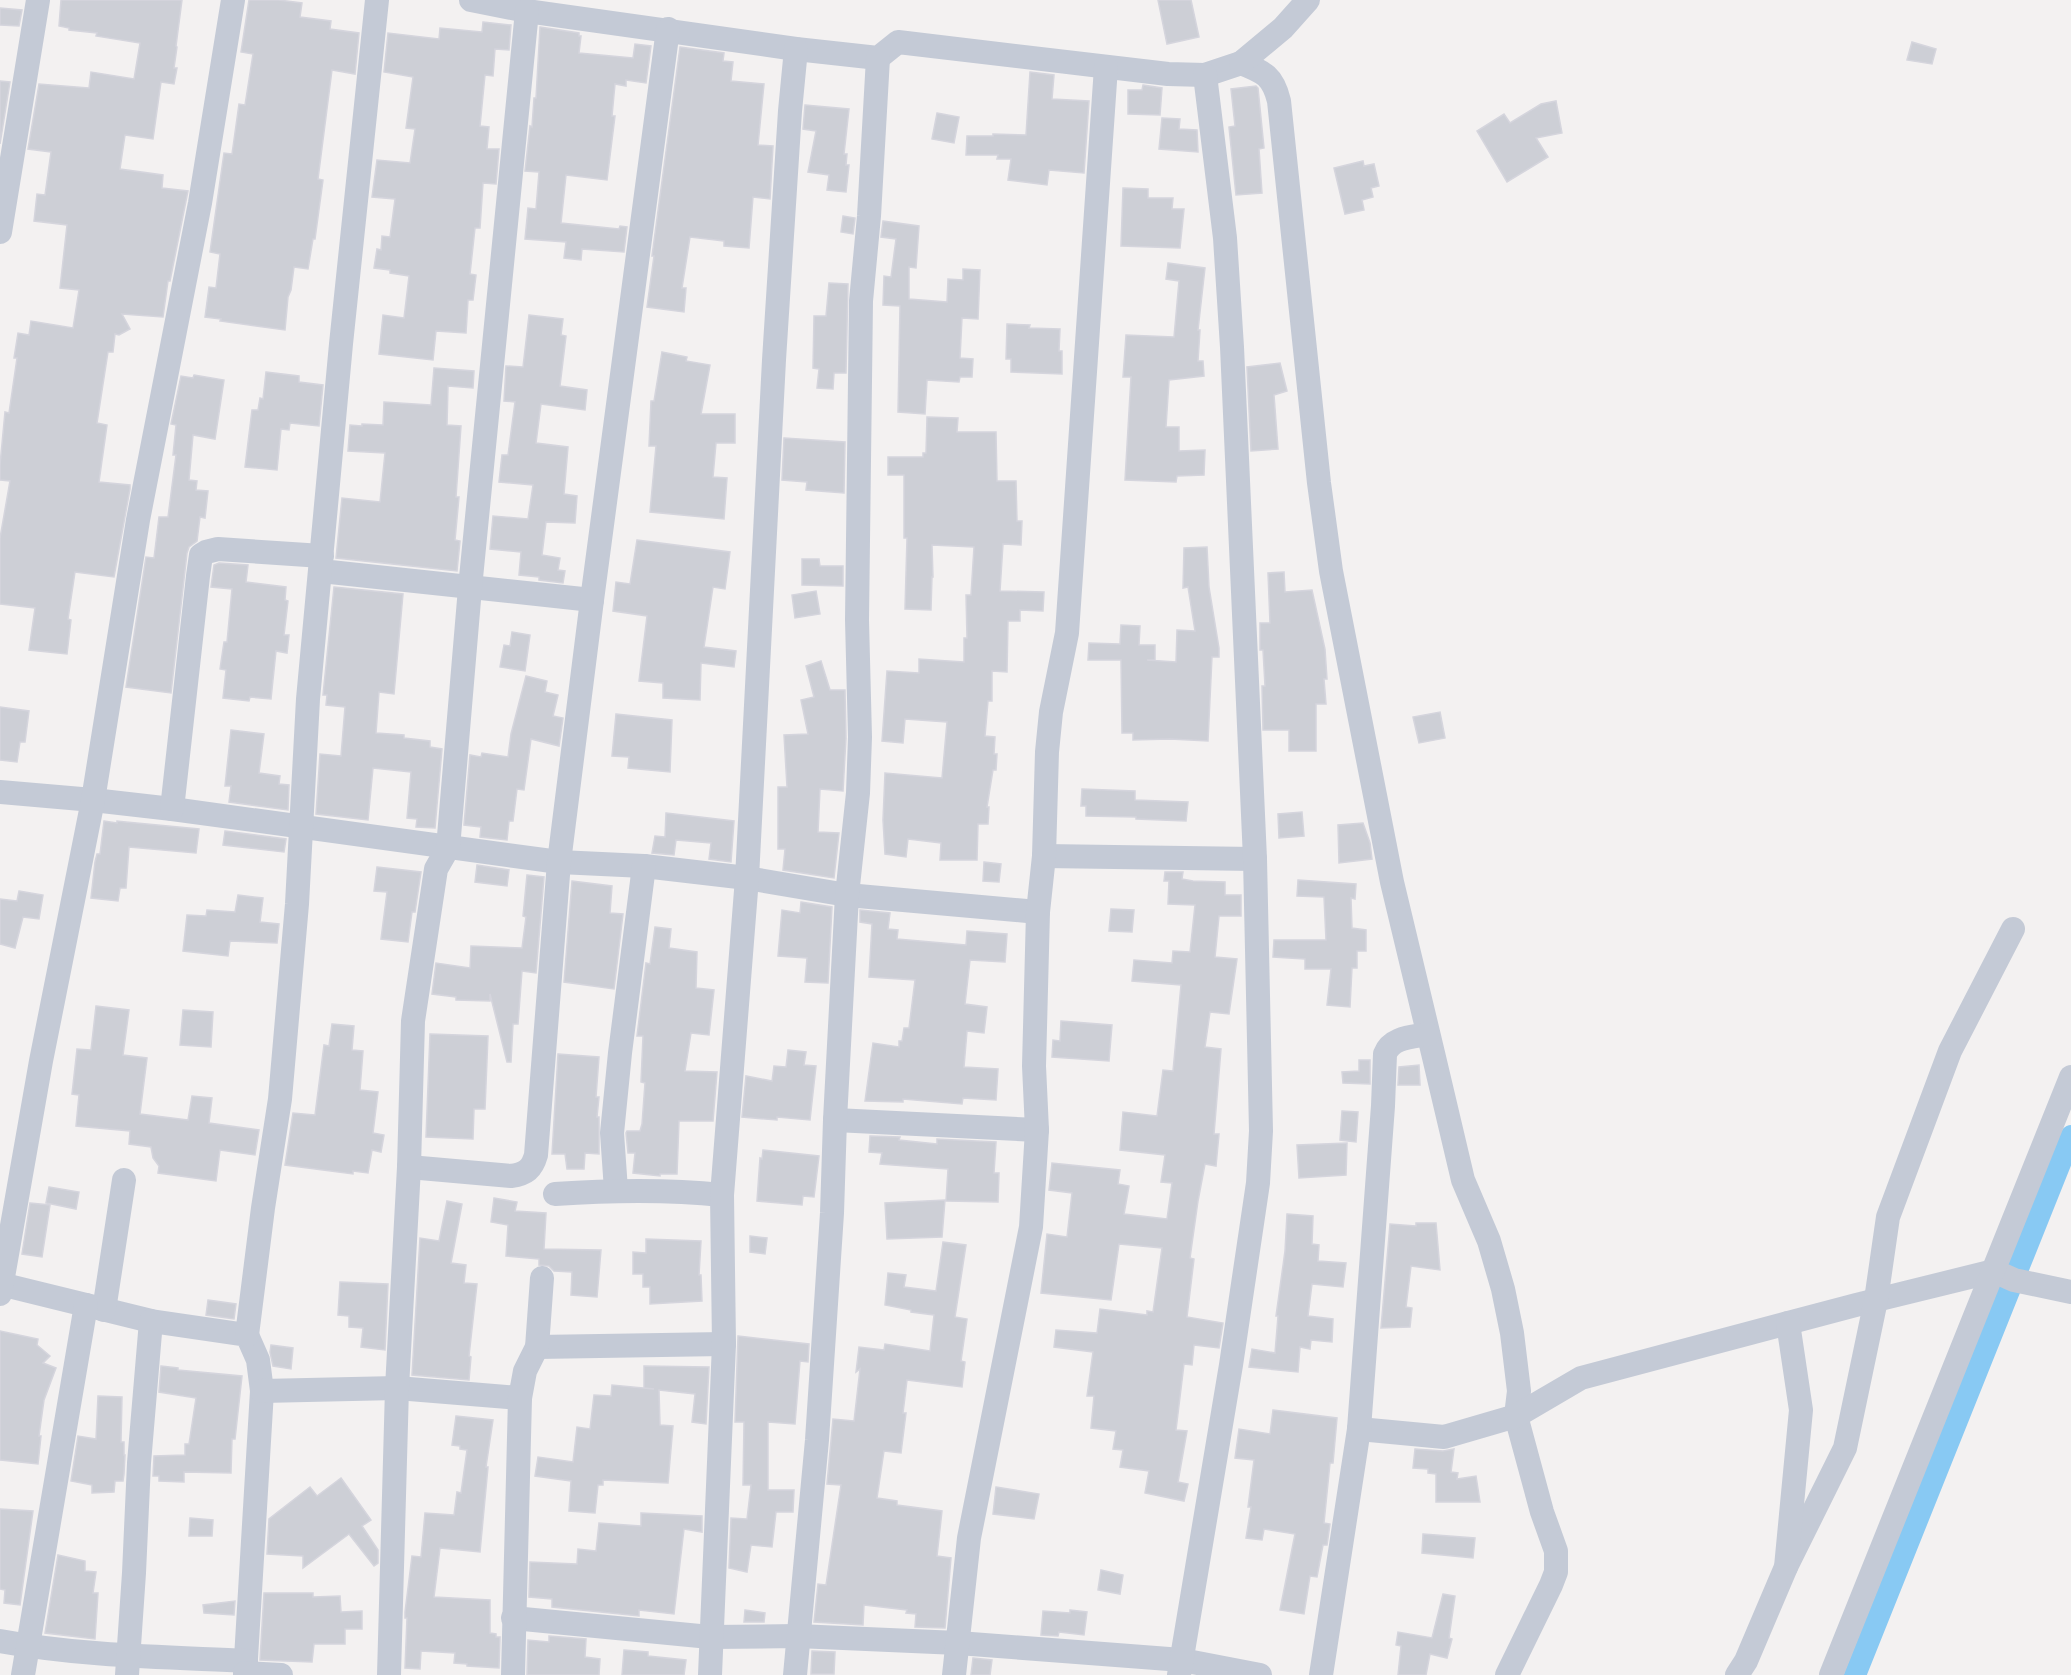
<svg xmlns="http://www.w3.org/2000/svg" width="2071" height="1675" font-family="'Space Grotesk',sans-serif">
<rect width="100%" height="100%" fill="#f3f1f1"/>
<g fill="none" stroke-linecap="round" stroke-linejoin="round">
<!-- canal -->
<polyline stroke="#88c9f3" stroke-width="22" points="1855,1675 2071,1136"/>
</g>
<!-- building -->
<g fill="#cdcfd6" stroke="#d5d5dd" stroke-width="1.5">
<polygon points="61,0 182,0 176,46 177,47 174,68 177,68 174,84 161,82 153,139 125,135 120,169 163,175 162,188 188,191 170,281 168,281 163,317 122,314 130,329 119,335 115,334 113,352 108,352 97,423 107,425 99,482 130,485 130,489 114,577 75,572 68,619 71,620 67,654 29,650 35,608 0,604 0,538 10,481 0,480 0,465 5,412 9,413 17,358 14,358 18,333 29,335 31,321 73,328 79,290 60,288 67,225 34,221 37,194 45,195 51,152 28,149 39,84 89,88 91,72 134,79 140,43 96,36 97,33 69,30 69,28 59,26"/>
<polygon points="249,0 279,0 302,3 300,17 331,21 330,29 359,33 355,74 332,70 318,179 323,180 315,239 313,239 308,269 294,267 291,290 288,297 285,330 220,321 221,319 205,317 209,287 216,288 220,254 210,252 224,153 232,154 239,104 245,105 253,54 241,52"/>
<polygon points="1158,0 1191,0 1199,37 1167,44"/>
<polygon points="0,8 22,10 19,26 0,25"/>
<polygon points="483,22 511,25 509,50 495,49 493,76 485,75 480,126 489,127 487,149 499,149 496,184 483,183 480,228 475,228 470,274 476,275 473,300 468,300 466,333 436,331 433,360 379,354 383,315 404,318 409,276 390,273 390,270 374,268 377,249 381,250 382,236 390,237 395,199 372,197 377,160 410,163 415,129 406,128 413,77 384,72 388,33 439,39 440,28 482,32"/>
<polygon points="540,27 579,33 579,36 581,36 579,53 633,58 635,44 651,46 646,83 626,80 626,86 615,84 612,116 615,116 607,180 566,175 561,223 619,229 620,226 627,227 624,252 582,249 581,260 564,258 566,242 525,239 528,208 536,209 539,172 525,171 530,126 532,127 534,98 536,98"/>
<polygon points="1912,42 1936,49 1932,64 1907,60"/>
<polygon points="680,47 724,53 723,61 733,62 731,81 764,84 758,145 773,146 770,199 753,197 749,248 724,246 724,241 690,237 682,288 686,288 684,312 647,307 654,256 652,256"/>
<polygon points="1030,72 1054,75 1052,99 1089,101 1084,173 1049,170 1047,185 1008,180 1011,159 997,159 998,155 966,155 967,136 993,136 993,134 1026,135"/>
<polygon points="0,81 10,82 0,144"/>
<polygon points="1143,85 1162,88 1160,115 1128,114 1128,90 1142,90"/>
<polygon points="1256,86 1258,88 1264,148 1259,149 1262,193 1236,195 1229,127 1235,126 1231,89"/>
<polygon points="1556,101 1562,133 1536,138 1548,157 1507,182 1477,131 1504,114 1510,123 1541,104"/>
<polygon points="805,105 849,109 844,154 847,154 846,165 849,165 846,192 827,190 829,175 808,172 816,131 803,129"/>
<polygon points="937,113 959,117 954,143 932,139"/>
<polygon points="1162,118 1180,119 1179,129 1197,130 1198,152 1159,149"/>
<polygon points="1363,161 1364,166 1374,164 1379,186 1371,188 1373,197 1362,200 1364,210 1345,214 1334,168"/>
<polygon points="1123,188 1148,189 1148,198 1173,198 1172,209 1184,209 1180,248 1121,246"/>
<polygon points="843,216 855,218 853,234 841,232"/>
<polygon points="883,221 919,226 916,268 909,267 909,299 947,302 948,279 963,280 963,269 980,270 978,319 962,318 960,358 973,359 972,377 960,377 959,382 927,380 925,414 898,412 900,306 883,305 884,276 891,277 896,239 881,237"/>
<polygon points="1168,263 1205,268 1198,330 1200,330 1198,361 1203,361 1204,376 1169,380 1166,427 1179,427 1179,451 1205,450 1204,475 1177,476 1176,482 1125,480 1131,377 1123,377 1126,335 1174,337 1179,281 1166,279"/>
<polygon points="829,283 848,284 846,373 834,373 833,389 817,388 819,369 813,368 814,316 826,316"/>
<polygon points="529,315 563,319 561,335 566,336 560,386 587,390 585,410 541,404 536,443 568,447 564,494 577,496 575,523 546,522 542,555 560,558 558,570 565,571 563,583 539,580 539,577 519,575 521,552 490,549 493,516 528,519 533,485 499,482 502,455 508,455 515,402 504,401 506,366 523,367"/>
<polygon points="1007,324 1030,325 1029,328 1060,329 1059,351 1062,351 1062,374 1011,372 1011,359 1006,359"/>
<polygon points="662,352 687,357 686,361 710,365 701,414 735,414 735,443 716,443 713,477 727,478 724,519 650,512 656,446 649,446 651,401 654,401"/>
<polygon points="1280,363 1287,391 1274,395 1278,449 1251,451 1247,367"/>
<polygon points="434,368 474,371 473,388 448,386 447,425 461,426 456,497 459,497 455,540 460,541 457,571 336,558 342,498 380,502 385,453 348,451 350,425 362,426 362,424 383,425 384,402 431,405"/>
<polygon points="266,372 299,376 299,382 323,385 319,426 290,423 289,430 281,429 277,470 245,467 252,410 258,410 260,398 263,399"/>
<polygon points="194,375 224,380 215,439 193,435 189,480 197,481 196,490 208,491 205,518 200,517 197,541 189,547 187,553 171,693 126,687 146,557 154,558 159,517 168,517 176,455 173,455 176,425 171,424 181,376 193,378"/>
<polygon points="927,417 958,418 957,432 996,432 997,481 1016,481 1017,521 1022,521 1021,545 1003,544 1000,591 1044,592 1043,611 1020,610 1020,621 1008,621 1007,672 992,671 992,701 988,701 985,736 995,737 994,754 997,754 996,770 993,770 987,807 989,807 988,824 978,824 977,860 940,860 941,843 908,839 906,857 885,854 883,820 885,773 942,778 947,722 905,719 903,743 882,741 887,671 919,673 919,659 964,662 964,638 967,638 966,595 971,595 974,547 932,545 933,577 932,577 931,610 905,609 907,538 904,538 904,475 888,475 888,457 923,457 923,453 926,453"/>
<polygon points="784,438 845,442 844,493 806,490 807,482 782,480"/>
<polygon points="637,540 730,552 725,589 713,587 704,647 736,651 734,667 701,663 700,700 663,698 663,683 639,681 647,616 613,611 616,582 630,584"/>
<polygon points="1207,547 1209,587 1219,648 1219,657 1212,657 1208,741 1170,739 1133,740 1133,733 1122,733 1121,660 1088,660 1089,643 1120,644 1121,625 1140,626 1139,645 1155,645 1155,660 1147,660 1176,662 1177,630 1195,631 1188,587 1183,588 1184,548"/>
<polygon points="802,559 819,559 820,566 843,566 843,586 802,585"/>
<polygon points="219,563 248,565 246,582 286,587 285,600 288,601 284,635 289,635 287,653 276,651 271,699 250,697 249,701 223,698 226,670 220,669 224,642 227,642 232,589 211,587 214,565"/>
<polygon points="1284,572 1285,592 1312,590 1325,649 1327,679 1324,679 1326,704 1316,704 1316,751 1289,751 1289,730 1263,730 1262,686 1265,686 1263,650 1260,650 1260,623 1270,623 1268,573"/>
<polygon points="334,587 403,594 394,694 379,692 376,733 404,735 404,738 430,741 430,747 442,749 435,828 416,827 417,819 407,818 411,772 373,768 368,820 316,814 320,754 341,756 345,707 326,705 327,695 323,695"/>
<polygon points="816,591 820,614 795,618 792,595"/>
<polygon points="512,632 530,635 525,671 500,667 504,645 510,646"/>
<polygon points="821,661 830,690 845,690 846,738 843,791 820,789 818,832 839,833 834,878 783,870 785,849 778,849 778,787 787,787 784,735 808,734 801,700 814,697 806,666"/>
<polygon points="526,676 547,681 545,692 558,695 553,716 563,718 559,746 531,739 524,790 517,789 513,821 509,821 507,840 480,837 481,827 464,825 470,755 481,757 482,753 508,757 511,734"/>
<polygon points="0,707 29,711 25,742 20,742 17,762 0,760"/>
<polygon points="1440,712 1445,738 1419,743 1413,717"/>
<polygon points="616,714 672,720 670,772 628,768 629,757 612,756"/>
<polygon points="231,730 264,734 259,773 280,776 279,784 289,785 288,810 229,802 231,786 225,786"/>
<polygon points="1082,789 1135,791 1135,800 1188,802 1186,821 1136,819 1136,817 1086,816 1086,806 1081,806"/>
<polygon points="1302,812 1304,836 1279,838 1278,814"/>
<polygon points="666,813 734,821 731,862 709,859 711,843 676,840 674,855 652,853 655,836 665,837"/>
<polygon points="104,821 117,823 117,821 126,822 199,829 196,853 129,847 126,888 120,888 118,901 91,898 95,862 97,854 100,854"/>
<polygon points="1363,823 1370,843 1372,859 1339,863 1338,825"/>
<polygon points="225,831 286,839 284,852 223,845"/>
<polygon points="984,862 1001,864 999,882 983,881"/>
<polygon points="477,865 509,870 507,886 475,882"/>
<polygon points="377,867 421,872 415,912 412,912 408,942 381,939 387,892 374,891"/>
<polygon points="1165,872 1183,872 1182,879 1193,881 1225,882 1225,895 1241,895 1241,916 1219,916 1215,957 1237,959 1229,1014 1210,1012 1205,1047 1221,1049 1214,1134 1219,1134 1216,1166 1205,1164 1198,1201 1190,1258 1194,1259 1187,1317 1223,1323 1219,1348 1194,1345 1192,1365 1184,1364 1176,1430 1187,1431 1178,1482 1188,1484 1184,1501 1145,1493 1149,1471 1120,1467 1123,1450 1113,1449 1116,1431 1091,1428 1094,1396 1087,1396 1093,1352 1054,1347 1056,1330 1097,1333 1100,1309 1147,1315 1147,1311 1153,1312 1162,1248 1119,1244 1111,1300 1041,1293 1047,1234 1067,1237 1072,1193 1049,1190 1052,1163 1120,1170 1118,1184 1129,1186 1124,1214 1167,1219 1172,1183 1161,1182 1165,1155 1120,1150 1123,1112 1157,1116 1163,1070 1173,1071 1181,985 1132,981 1134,960 1172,963 1173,951 1190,952 1195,905 1168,904 1169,881 1164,881"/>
<polygon points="527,875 544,877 536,973 522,971 518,1024 513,1024 511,1062 507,1062 490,994 490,1001 456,1000 456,997 432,994 436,963 470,968 471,946 522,948 526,917 523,916"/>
<polygon points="1298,880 1356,884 1355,899 1351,898 1352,928 1366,930 1366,951 1357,951 1357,968 1352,968 1350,1007 1327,1005 1331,969 1305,969 1305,959 1273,957 1274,940 1326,940 1324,897 1297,896"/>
<polygon points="572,881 612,886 610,913 623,914 614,989 564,982"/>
<polygon points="19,891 43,895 39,919 23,917 15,948 0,944 0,899 17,901"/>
<polygon points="238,895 263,898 260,922 279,924 277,943 230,941 228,956 183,951 187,915 206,916 207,910 235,912"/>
<polygon points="801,902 832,907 828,983 805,982 807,958 778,956 782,910 800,913"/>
<polygon points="1111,909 1134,910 1132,932 1109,931"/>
<polygon points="860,910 890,913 888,929 898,930 897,939 966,945 967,931 1007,934 1005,962 970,960 965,1004 987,1007 984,1033 967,1031 964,1067 998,1069 996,1100 963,1098 962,1104 903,1099 903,1102 865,1101 873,1043 899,1047 899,1041 902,1041 904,1028 909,1028 915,980 869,977 872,924 860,922"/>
<polygon points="655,927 671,929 669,948 697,952 696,988 714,990 709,1035 691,1033 685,1071 717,1072 713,1121 679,1121 677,1174 660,1174 660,1176 633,1173 635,1153 628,1153 626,1133 627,1131 640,1131 642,1124 645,1083 641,1082 643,1036 637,1036 646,963 650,964"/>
<polygon points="96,1006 129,1010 123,1055 147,1058 140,1114 188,1120 192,1096 212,1098 209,1123 259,1130 255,1155 220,1150 216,1181 158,1173 159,1166 153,1158 151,1147 129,1144 130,1131 76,1126 79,1095 72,1094 77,1049 91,1050"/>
<polygon points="183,1010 213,1012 211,1047 180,1045"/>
<polygon points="1061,1021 1112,1025 1109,1061 1052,1057 1053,1040 1060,1041"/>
<polygon points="332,1024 354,1026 352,1050 363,1051 360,1090 378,1092 373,1133 384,1135 381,1152 372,1150 368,1173 353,1171 353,1174 285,1165 293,1113 315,1115 324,1045 329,1046"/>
<polygon points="430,1034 488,1036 485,1109 474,1109 473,1139 426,1137"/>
<polygon points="788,1050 806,1052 804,1065 816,1066 810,1120 777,1117 777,1120 742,1117 746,1076 772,1081 774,1066 786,1067"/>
<polygon points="558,1054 599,1057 596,1097 599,1097 597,1117 599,1117 599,1154 585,1153 584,1169 567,1169 565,1154 552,1154"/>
<polygon points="1359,1060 1370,1060 1370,1084 1343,1083 1342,1072 1359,1071"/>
<polygon points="1419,1065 1420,1085 1398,1085 1399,1067"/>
<polygon points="1342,1111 1358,1112 1356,1142 1340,1140"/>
<polygon points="870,1136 900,1137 899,1140 937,1144 937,1139 996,1142 994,1173 999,1173 998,1202 946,1201 948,1169 880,1164 882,1153 869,1152"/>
<polygon points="1347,1143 1346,1175 1299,1178 1297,1145"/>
<polygon points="763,1150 819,1156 814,1197 803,1196 802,1205 757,1201 760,1158 762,1159"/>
<polygon points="49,1187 79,1192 76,1209 46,1203"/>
<polygon points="494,1198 517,1202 515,1211 546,1213 544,1249 601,1250 597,1297 571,1295 572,1272 554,1271 549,1266 539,1265 539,1259 506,1256 508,1225 491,1222"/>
<polygon points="945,1200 942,1237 887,1239 885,1203"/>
<polygon points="447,1201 462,1204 451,1263 466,1265 464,1283 477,1284 469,1356 471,1357 469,1380 412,1375 420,1238 439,1241"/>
<polygon points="30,1203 50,1205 42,1257 22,1254"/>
<polygon points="1287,1214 1313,1216 1312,1244 1319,1245 1318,1261 1346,1263 1343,1287 1312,1284 1308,1316 1333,1319 1332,1342 1311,1340 1310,1349 1300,1347 1298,1372 1249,1367 1252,1349 1275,1353 1278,1316 1276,1316 1285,1251"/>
<polygon points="1416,1223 1436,1223 1440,1270 1411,1266 1406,1307 1412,1308 1410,1327 1381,1328 1390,1224 1416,1226"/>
<polygon points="750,1236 767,1238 765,1254 750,1252"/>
<polygon points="646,1239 701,1241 699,1275 701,1275 702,1301 650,1304 650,1287 643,1287 643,1274 633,1274 633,1252 646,1253"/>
<polygon points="943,1242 966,1245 955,1317 967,1319 961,1361 965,1362 962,1387 907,1380 903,1413 906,1413 901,1453 884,1451 877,1498 897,1501 897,1505 942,1511 937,1556 951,1558 945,1628 915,1627 916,1614 906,1613 907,1610 864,1605 863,1625 814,1622 818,1584 826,1585 841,1485 827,1484 833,1419 854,1421 860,1369 856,1372 859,1347 884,1350 885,1344 930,1351 934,1315 911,1312 911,1310 885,1305 888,1273 906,1275 904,1287 936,1291"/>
<polygon points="340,1282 388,1284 385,1350 361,1347 363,1328 349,1327 349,1316 338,1315"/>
<polygon points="208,1300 236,1304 234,1319 206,1315"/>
<polygon points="0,1331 38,1339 37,1345 50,1356 43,1363 56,1368 44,1400 39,1436 41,1436 38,1464 0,1460"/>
<polygon points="738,1336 809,1344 808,1362 800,1361 795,1424 768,1422 768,1490 794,1490 793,1512 776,1512 772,1547 751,1545 747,1572 729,1568 731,1518 747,1519 751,1485 743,1485 744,1422 735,1422"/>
<polygon points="271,1345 293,1348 291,1369 273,1366 270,1352"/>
<polygon points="161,1366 178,1368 178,1370 242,1376 235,1439 232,1439 231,1473 184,1472 184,1482 159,1481 159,1476 153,1476 154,1456 185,1455 185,1444 189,1444 196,1398 159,1392"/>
<polygon points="644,1366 709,1367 706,1424 692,1422 695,1394 659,1390 660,1425 673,1426 668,1483 603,1480 603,1485 598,1485 595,1513 569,1511 571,1481 535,1476 538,1457 573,1462 577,1427 590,1429 594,1395 611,1396 612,1385 654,1389 644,1388"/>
<polygon points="98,1396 122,1397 121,1442 124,1442 124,1455 125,1455 124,1474 123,1481 115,1481 114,1492 92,1493 92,1485 71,1481 78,1436 96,1439"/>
<polygon points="1273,1410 1337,1418 1333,1463 1330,1463 1324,1523 1330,1524 1327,1545 1323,1545 1317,1577 1310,1576 1304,1614 1280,1610 1295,1534 1264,1529 1262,1540 1246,1538 1251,1507 1248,1507 1254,1460 1235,1458 1239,1429 1270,1434"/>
<polygon points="456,1416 493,1420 486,1467 488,1467 480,1552 440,1548 434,1597 490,1600 490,1633 496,1634 496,1637 500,1637 499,1668 467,1666 467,1664 454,1663 455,1653 421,1651 420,1669 405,1668 407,1618 405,1618 405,1612 412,1556 421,1557 425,1513 454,1515 457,1492 461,1493 467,1450 460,1449 460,1446 452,1445"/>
<polygon points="1415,1449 1443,1451 1454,1449 1451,1472 1458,1473 1457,1479 1476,1476 1480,1502 1436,1502 1436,1474 1428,1473 1428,1469 1413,1468"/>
<polygon points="341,1478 371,1520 362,1526 378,1550 378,1563 374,1566 349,1534 303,1568 303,1556 267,1554 269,1519 310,1487 317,1496"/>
<polygon points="996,1487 1039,1494 1034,1519 993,1514"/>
<polygon points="0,1509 33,1511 20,1605 4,1603 5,1590 0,1589"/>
<polygon points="641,1513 702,1516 702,1532 684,1529 674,1614 639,1610 639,1616 552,1607 552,1599 529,1597 530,1562 577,1564 578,1549 596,1551 599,1523 641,1526"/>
<polygon points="190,1518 213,1520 212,1536 189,1536"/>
<polygon points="1423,1534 1475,1538 1473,1558 1422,1553"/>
<polygon points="58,1555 85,1561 85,1571 96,1572 93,1593 98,1593 95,1639 45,1633"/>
<polygon points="1101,1570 1123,1575 1120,1594 1098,1590"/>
<polygon points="264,1593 313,1593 313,1597 340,1596 341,1612 362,1611 362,1629 345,1629 345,1644 314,1644 312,1662 260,1660"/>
<polygon points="1443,1594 1455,1596 1449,1638 1452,1639 1447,1658 1430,1654 1426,1675 1398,1675 1401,1646 1396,1645 1398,1632 1432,1638"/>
<polygon points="235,1601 234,1615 204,1613 203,1605"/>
<polygon points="745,1610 765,1613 764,1622 744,1622"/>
<polygon points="1070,1610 1087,1612 1084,1635 1059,1632 1058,1636 1041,1635 1043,1611 1070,1613"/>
<polygon points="549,1636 586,1639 585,1657 600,1659 599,1675 527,1675 528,1640 549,1642"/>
<polygon points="624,1650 648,1652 648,1656 686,1660 684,1675 622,1675"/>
<polygon points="812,1651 835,1652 834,1674 811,1674"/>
<polygon points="973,1658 992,1660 990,1675 971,1675"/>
</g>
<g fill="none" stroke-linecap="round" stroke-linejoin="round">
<!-- street -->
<g stroke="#c4cad6" stroke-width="24">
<path d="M 471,0 L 527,11 L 796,49 L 878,58 L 898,42 L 1168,74 L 1205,75 L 1241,63 C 1264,72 1273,76 1279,101 L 1319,483 L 1331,571 L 1392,882 L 1433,1053 L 1463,1180 L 1489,1241 L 1503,1289 L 1512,1333 L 1519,1391 L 1516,1416 L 1542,1512 L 1556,1551 L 1556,1572 L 1551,1585 L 1507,1675"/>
<polyline points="1241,63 1283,28 1308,0"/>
<polyline points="0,232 38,0"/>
<polyline points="321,571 592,600"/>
<polyline points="0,792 93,800 172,809 559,862 644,866 747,878 847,895 1038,912"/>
<polyline points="172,809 198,576 201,555 206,552 218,549 322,556"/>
<polyline points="1044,856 1255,859"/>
<polyline points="835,1120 1037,1130"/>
<path d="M 409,1167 L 511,1176 C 526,1174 532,1169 536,1155 L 559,862 L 592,600 L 668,29"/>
<polyline points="616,1190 612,1133 620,1053 644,866"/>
<path d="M 555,1194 C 612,1190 666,1189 722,1195"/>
<polyline points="0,1284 151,1321 247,1335 258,1360 262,1391 245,1675"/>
<polyline points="0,1294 41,1061 93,800 138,520 200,203 233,0"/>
<polyline points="104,1310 124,1180"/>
<polyline points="247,1335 263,1208 280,1099 297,904 308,699 341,344 377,0"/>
<polyline points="537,1347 724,1344"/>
<polyline points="262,1391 397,1388 520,1398"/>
<polyline points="1359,1429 1444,1437 1516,1416 1581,1378 1856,1305 1994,1271 2014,1280 2071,1292"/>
<polyline points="1786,1567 1845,1448 1876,1300 1888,1217 1950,1051 2013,929"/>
<polyline points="513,1618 710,1637 797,1636 958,1643 1182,1660 1260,1675"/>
<path d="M 0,1641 C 81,1656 164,1657 246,1661"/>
<polyline points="245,1673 281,1675"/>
<polyline points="23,1675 86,1305"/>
<polyline points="127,1675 134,1573 139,1463 151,1321"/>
<polyline points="389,1675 397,1388 409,1167 413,1021 436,869 448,848 470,588 527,11"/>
<polyline points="513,1675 520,1398 525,1371 537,1347 542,1278"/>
<polyline points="710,1675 724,1344 722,1195 747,878 774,360 790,111 796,49"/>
<polyline points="795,1675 817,1440 832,1213 835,1120 847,895 858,793 860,737 857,620 861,301 869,216 878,58"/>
<polyline points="954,1675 969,1538 1031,1227 1037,1130 1034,1066 1038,912 1044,856 1047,752 1051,712 1067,633 1106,67"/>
<polyline points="1179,1675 1231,1365 1258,1183 1261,1131 1255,859 1232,347 1225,238 1205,75"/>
<path d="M 1321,1675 L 1359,1429 L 1383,1106 L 1385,1054 C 1391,1037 1413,1037 1428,1034"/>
<polyline points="1737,1675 1746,1661 1786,1567 1801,1410 1788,1323"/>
<polyline points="1831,1675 2071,1077"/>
</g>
</g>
</svg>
